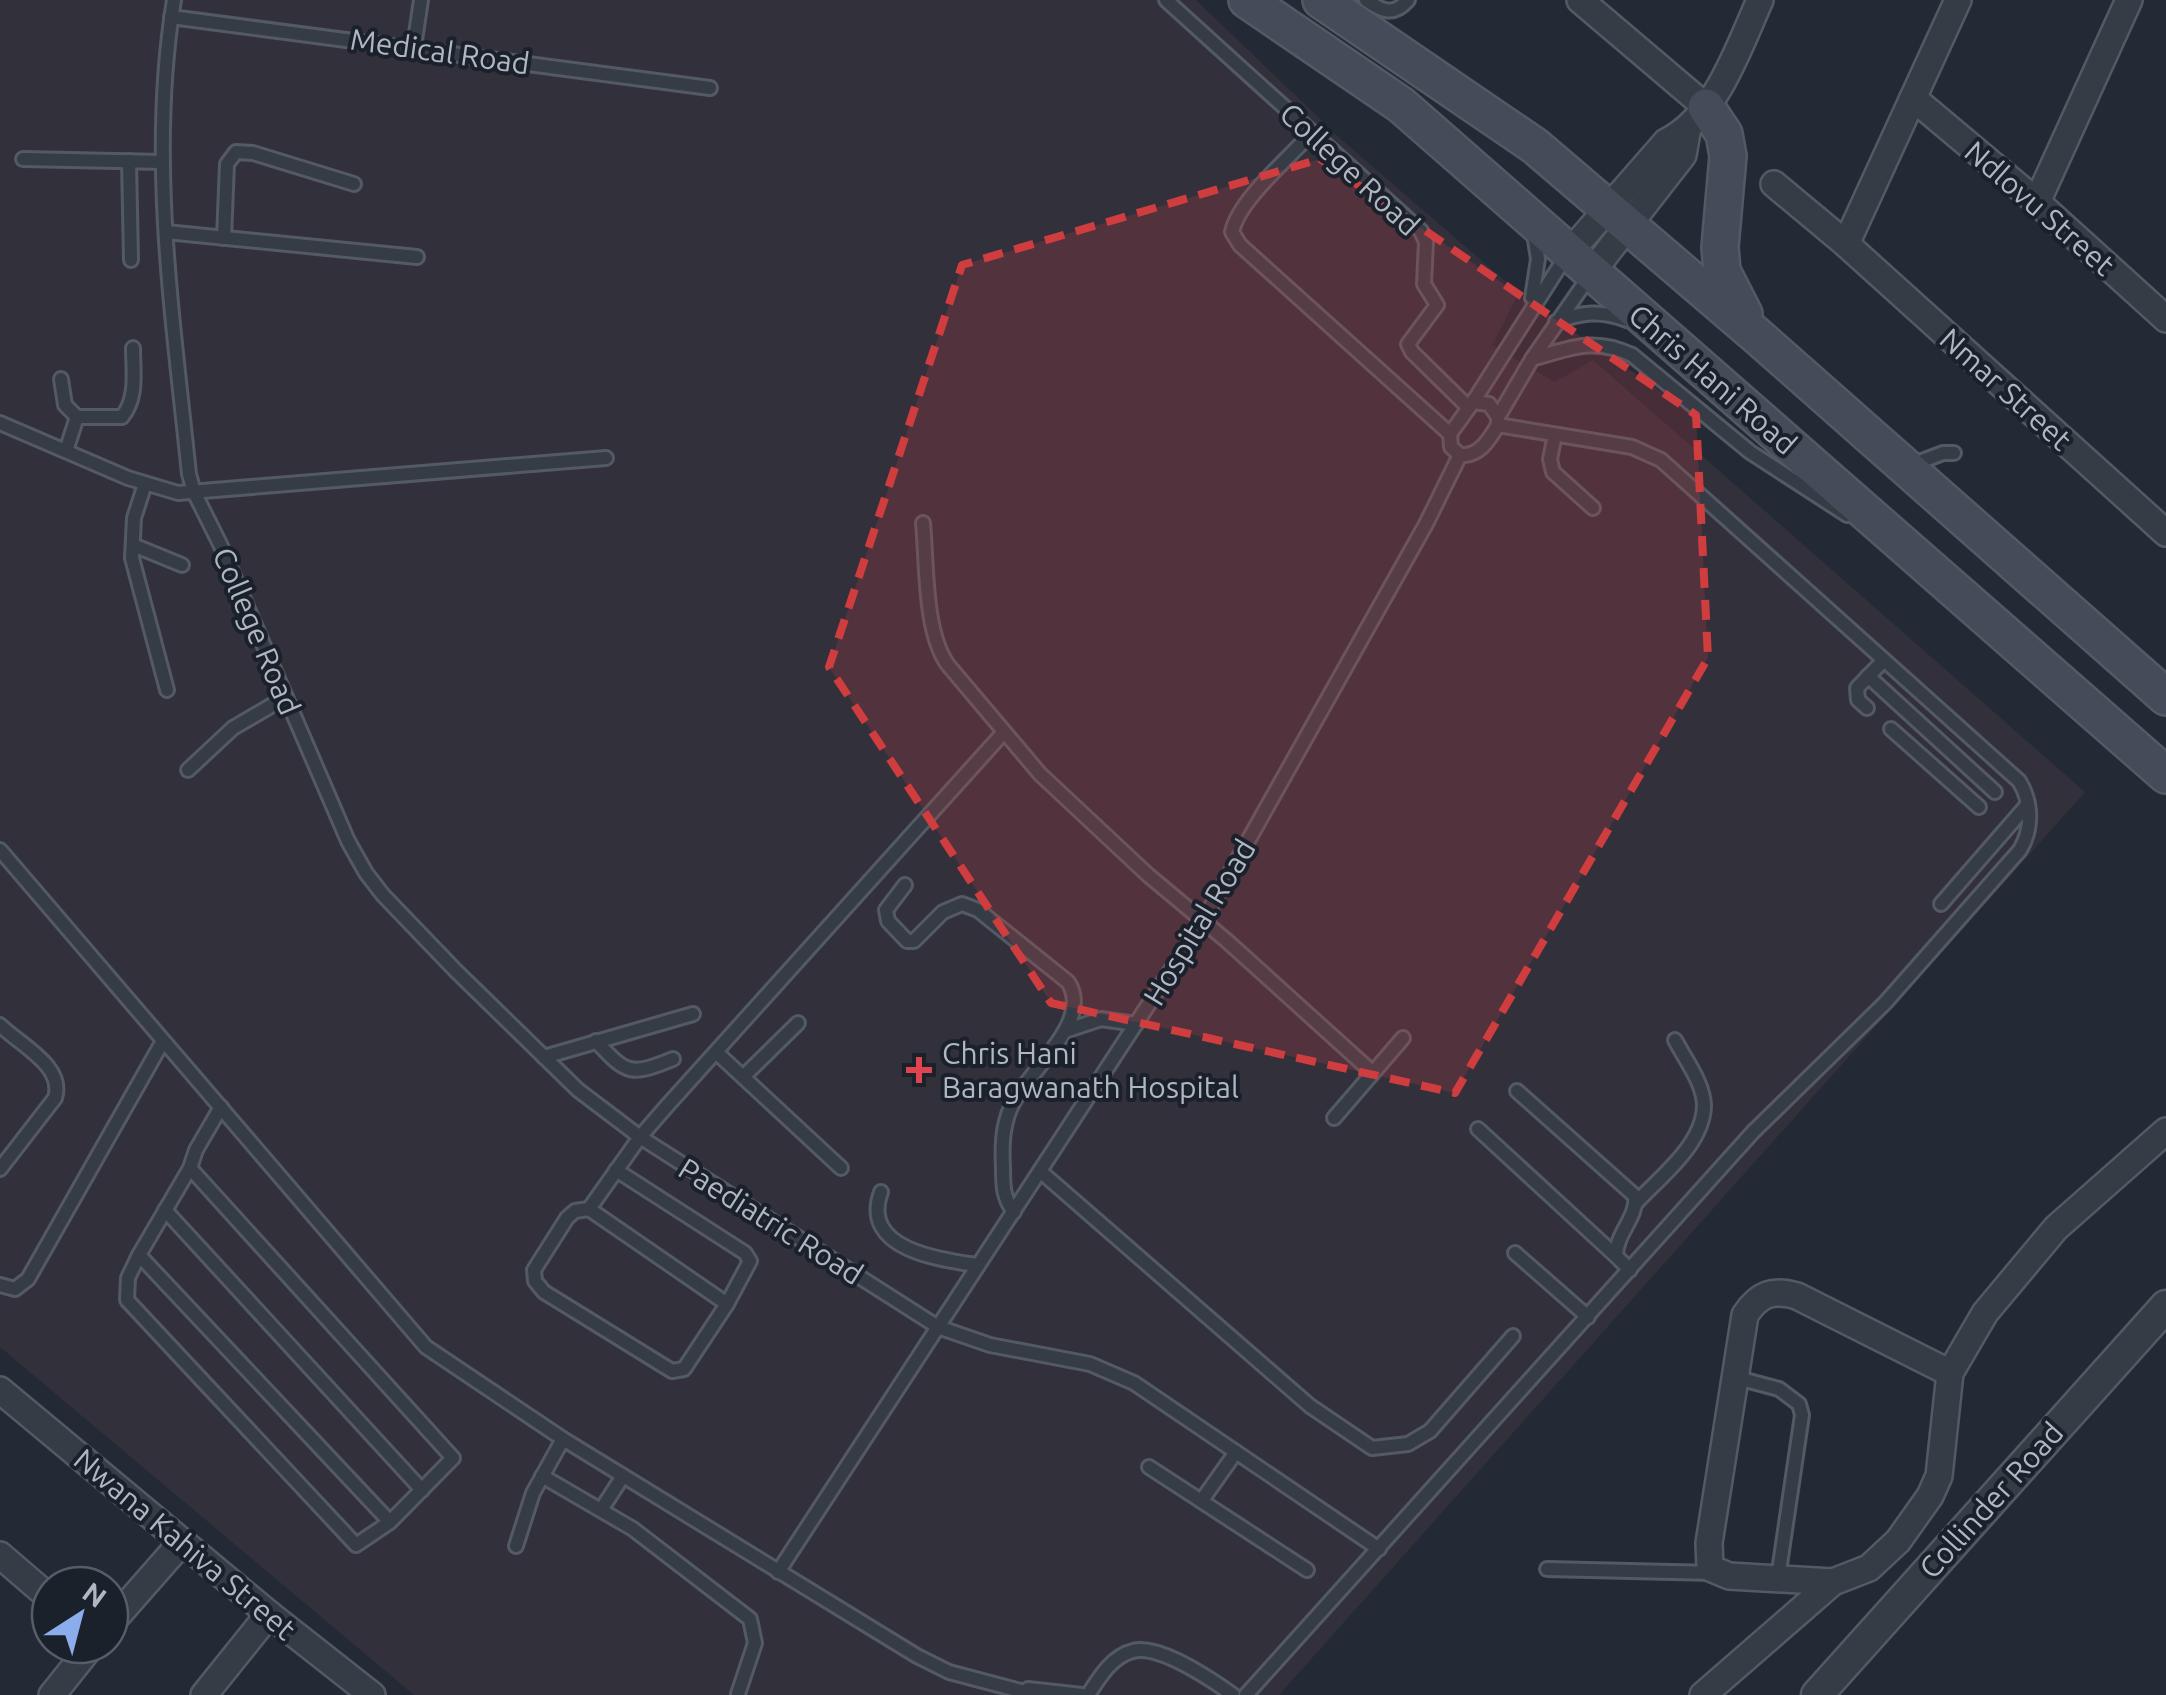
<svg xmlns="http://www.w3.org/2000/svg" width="2166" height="1695" font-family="Ubuntu,sans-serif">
<rect width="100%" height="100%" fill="#232a36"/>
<!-- medical -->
<polygon fill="#32303b" points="0,0 1196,0 1342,140 1519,293 1492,345 1555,382 1593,360 2085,792 1279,1695 414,1695 0,1347"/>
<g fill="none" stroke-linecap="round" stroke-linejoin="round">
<!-- service casing -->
<g stroke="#535a64" stroke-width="18">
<g id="service">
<path d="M 174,0 C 148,157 173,317 189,474 L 194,492 L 220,544 L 348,841 L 366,873 L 383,895 L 456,971 L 578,1090 L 640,1137 L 938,1327 L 990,1345 L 1090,1364 L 1134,1383 L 1379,1549"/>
<polyline points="1166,0 1421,231 1426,242 1424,284 1437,305 1408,344 1412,352 1468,407"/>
<path d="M 1366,0 C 1382,11 1393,17 1408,0"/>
<polyline points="171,17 710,88"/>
<polyline points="414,47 421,0"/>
<path d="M 1312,132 C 1290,158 1239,199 1232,232 L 1240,245 L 1450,434"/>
<polyline points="23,159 163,162"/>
<polyline points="129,161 131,260"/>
<polyline points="166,232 417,257"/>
<polyline points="224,238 227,164 236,152 253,153 354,184"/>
<polyline points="1532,298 1538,259 1534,234"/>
<path d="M 1556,322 C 1582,312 1601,310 1627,320"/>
<path d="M 1532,359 C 1571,348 1594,337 1632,355 L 1750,452 L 1847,515"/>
<polyline points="61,379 65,405 77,417"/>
<polyline points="1473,402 1568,253"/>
<path d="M 1473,402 L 1489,404 L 1498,417 L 1498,425 C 1489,440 1479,457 1460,455 L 1451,447 L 1450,434 Z"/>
<polyline points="1498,417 1532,359 1591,274"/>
<polyline points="0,423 128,478 178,493 606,458"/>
<polyline points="1555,435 1550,459 1553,472 1593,508"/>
<path d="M 66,451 L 77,417 L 122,417 C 138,397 133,372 133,348"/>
<polyline points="1909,466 1943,453 1954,453"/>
<polyline points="145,484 134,518 132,558 167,690"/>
<path d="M 923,523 C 927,564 924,632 948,665 L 1040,774 L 1148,875 L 1227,941 L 1373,1073"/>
<polyline points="133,545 182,565"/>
<polyline points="1868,676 1995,792"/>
<polyline points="1867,708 1858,700 1857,688 1884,660"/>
<polyline points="1891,729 1979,807"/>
<polyline points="188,770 233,728 286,697"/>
<polyline points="0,850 426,1347 563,1439 917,1656 949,1672 1036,1695"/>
<path d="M 905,885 L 886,910 L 888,921 L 907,941 L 914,941 L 943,912 L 962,904 L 978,910 L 1068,982 C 1094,1022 1027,1071 1011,1107 C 1002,1127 1002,1148 1003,1168 C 1003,1185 1003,1198 1014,1212"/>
<polyline points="1941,904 2028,804"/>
<path d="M 0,1025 C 20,1045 65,1066 55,1098 L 0,1169"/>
<polyline points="1068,1030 1101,1019 1136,1024"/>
<path d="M 596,1041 C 627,1075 631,1076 673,1059"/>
<polyline points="716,1052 841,1168"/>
<polyline points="544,1057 693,1014"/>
<polyline points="743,1077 798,1023"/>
<path d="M 1517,1091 L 1635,1196 C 1638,1217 1616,1233 1616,1256 L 1630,1270"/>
<polyline points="1334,1118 1403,1038"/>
<polyline points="1478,1129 1616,1256"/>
<polyline points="190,1168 453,1458 390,1522 356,1545 127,1300 128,1278 139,1255 190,1168 196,1150 221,1107"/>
<polyline points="616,1170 745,1253 750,1261 727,1304"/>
<polyline points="1040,1171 1310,1406 1372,1448 1408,1444 1430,1431 1513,1336"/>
<path d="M 881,1192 C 860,1249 939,1260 978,1265"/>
<path d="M 1636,1203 C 1660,1177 1703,1145 1704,1106 C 1704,1084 1685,1059 1675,1040"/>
<polyline points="589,1209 727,1304 684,1369 672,1371 544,1292 535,1281 534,1270 567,1218 575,1211 589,1209 640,1137 666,1107 1004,732"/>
<polyline points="165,1210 422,1490"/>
<polyline points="1515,1253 1588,1317"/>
<polyline points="139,1255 390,1522"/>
<polyline points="0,1285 15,1289 28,1279 163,1041"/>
<polyline points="1734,1377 1779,1389 1799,1404 1802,1415 1778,1578"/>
<polyline points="1149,1467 1307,1570"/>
<polyline points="542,1476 633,1529 750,1619 755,1643 738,1694"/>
<polyline points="1202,1500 1236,1452"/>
<polyline points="601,1510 623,1476"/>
<polyline points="516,1546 533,1493 563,1439"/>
<polyline points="1547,1569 1714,1573"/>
<polyline points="778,1572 1203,921 1426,524 1460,455"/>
<polyline points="1028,1689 1082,1695"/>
<path d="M 1088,1695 C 1099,1678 1112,1656 1133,1651 C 1159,1644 1212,1680 1233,1695"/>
<path d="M 1246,1695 L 1753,1132 L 1885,1003 L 2020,850 C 2033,828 2032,802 2019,781 L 1661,460 L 1632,447 L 1498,425"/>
</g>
</g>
<!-- minor casing -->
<g stroke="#535a64" stroke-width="30">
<g id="minor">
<polyline points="1580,0 1706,107"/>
<polyline points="1913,98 2037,202 2166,319"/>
<polyline points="1774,184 1846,244 2166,533"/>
<polyline points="2037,202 2129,0"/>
<polyline points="1846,244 1958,0"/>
<path d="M 1569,253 L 1666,142 C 1716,117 1738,49 1760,0"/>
<polyline points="1592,272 1683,155 1687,132"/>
<polyline points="0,1390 269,1614 372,1695"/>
<polyline points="0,1555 50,1598"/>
<path d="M 1833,1582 L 1729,1576 L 1710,1568 L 1709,1543 L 1745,1315 C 1759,1294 1772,1289 1797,1296 L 1950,1373"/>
<polyline points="110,1624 182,1542"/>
<polyline points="52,1695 92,1645"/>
<polyline points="204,1695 269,1614"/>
<polyline points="1703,1695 1833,1582 1869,1568 1898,1541 1930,1496 1939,1476 1950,1373 1985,1313 2056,1228 2166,1131"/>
</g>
</g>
<!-- tertiary casing -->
<g stroke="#535a64" stroke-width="35">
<polyline id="tertiary" points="1817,1695 2166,1306"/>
</g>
<!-- secondary casing -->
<g stroke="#535a64" stroke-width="40">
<g id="secondary">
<polyline points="1247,0 1401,105 2166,775"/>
<polyline points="1321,0 1535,146 1756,335 2166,697"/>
<polyline points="1706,107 1724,134 1728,156 1720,247 1722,271 1744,314"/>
</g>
</g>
<!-- service -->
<use href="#service" stroke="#363c46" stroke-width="12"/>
<!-- minor -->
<use href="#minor" stroke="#363c46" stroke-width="25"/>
<!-- tertiary -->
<use href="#tertiary" stroke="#363c46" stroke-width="30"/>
<!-- secondary -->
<use href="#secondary" stroke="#444b59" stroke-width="35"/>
</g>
<!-- marked area -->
<path fill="#d03d3f" fill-opacity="0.2" stroke="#d03d3f" stroke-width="8" stroke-dasharray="20 12" stroke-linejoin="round" d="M 1320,159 L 1696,415 L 1708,658 L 1455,1093 L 1051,1003 L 829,667 L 962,265 Z"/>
<!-- markers -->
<path fill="#e0444e" stroke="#1b212b" stroke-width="4" d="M914 1055h10v10h10v10h-10v10h-10v-10h-10v-10h10z"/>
<g text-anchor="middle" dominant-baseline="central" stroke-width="8" stroke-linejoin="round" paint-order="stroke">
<!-- street labels -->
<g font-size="30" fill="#b0b7c3" stroke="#1b212b">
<text transform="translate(440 51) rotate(8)">Medical Road</text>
<text transform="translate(1350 169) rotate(43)">College Road</text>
<text transform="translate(2040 208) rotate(41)">Ndlovu Street</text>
<text transform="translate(1713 379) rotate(41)">Chris Hani Road</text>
<text transform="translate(2006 389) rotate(42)">Nmar Street</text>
<text transform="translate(257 631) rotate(67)">College Road</text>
<text transform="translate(1199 922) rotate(-59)">Hospital Road</text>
<text transform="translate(771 1221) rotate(32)">Paediatric Road</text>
<text transform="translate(1991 1500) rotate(-48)">Collinder Road</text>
<text transform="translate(185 1544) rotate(40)">Nwana Kahiva Street</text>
</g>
<!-- poi labels -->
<g font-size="30" fill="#b0b7c3" stroke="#1b212b" text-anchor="start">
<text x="942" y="1053">Chris Hani<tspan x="942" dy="34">Baragwanath Hospital</tspan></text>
</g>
</g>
<!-- north arrow -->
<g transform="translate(80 1615) rotate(36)"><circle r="48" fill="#1b212b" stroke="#575d68" stroke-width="2.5"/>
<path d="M0-8L18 38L0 25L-18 38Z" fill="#8cadec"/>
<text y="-15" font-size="28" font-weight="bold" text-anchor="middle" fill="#b0b7c3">N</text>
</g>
</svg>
